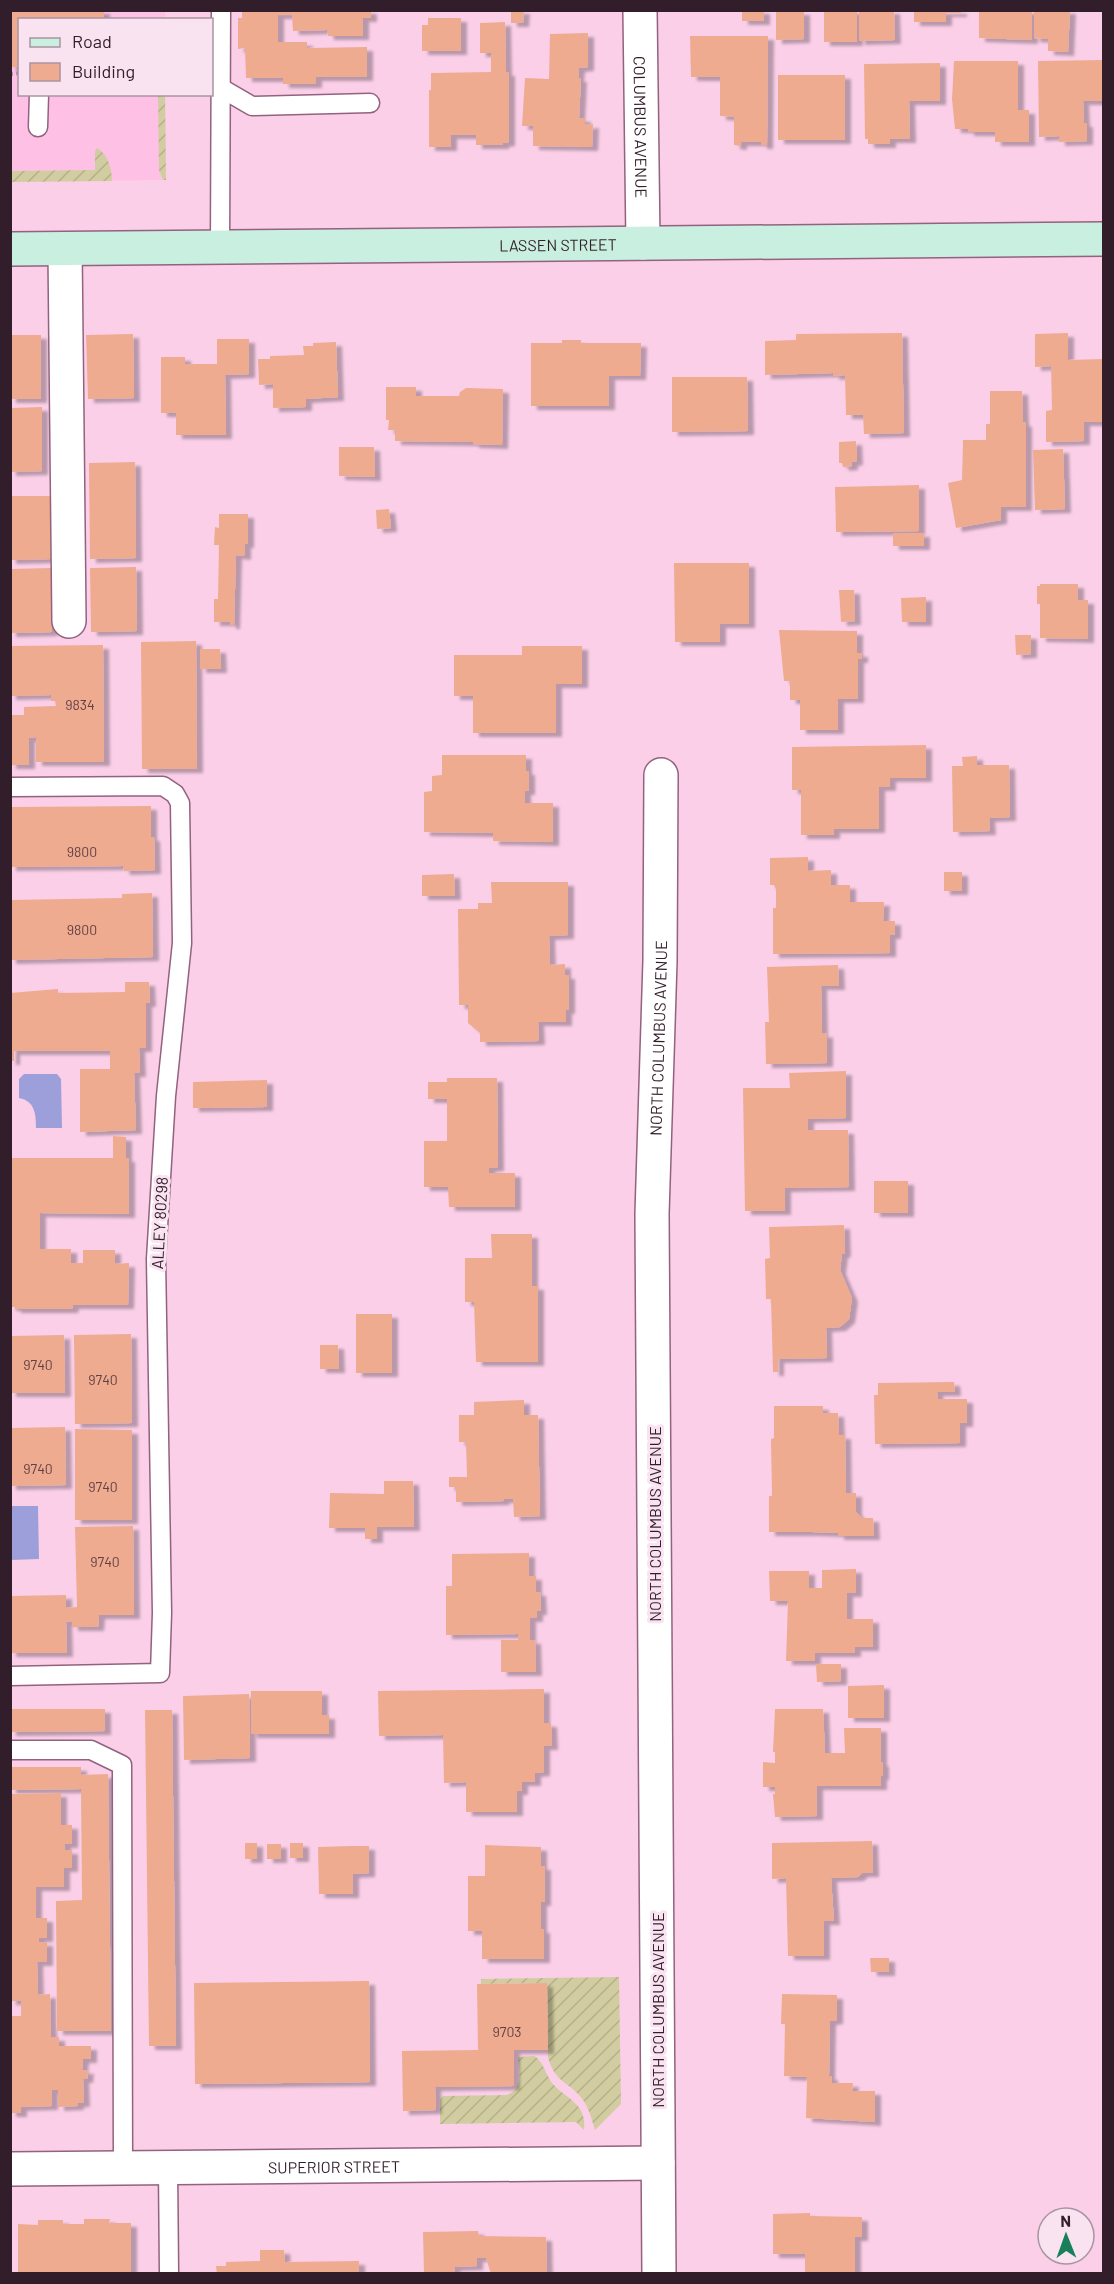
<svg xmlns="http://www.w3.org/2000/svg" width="1114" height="2284" font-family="Barlow,sans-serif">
<defs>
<pattern id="garden-furrows" width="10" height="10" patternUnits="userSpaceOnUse" patternTransform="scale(1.5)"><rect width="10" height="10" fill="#d2cda0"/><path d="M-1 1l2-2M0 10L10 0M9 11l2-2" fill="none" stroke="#b5b08a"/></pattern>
<filter id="shadow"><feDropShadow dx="6" dy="4" stdDeviation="1.5" flood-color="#0004"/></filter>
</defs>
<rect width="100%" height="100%" fill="#fbcfe8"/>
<!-- built -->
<polygon fill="#fec1e5" points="10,11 165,11 165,19 20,20 20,94 165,95 166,180 11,182"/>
<!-- garden -->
<g fill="url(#garden-furrows)">
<polygon points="158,95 165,95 166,180 163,180 159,170"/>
<path d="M 97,148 C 108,154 112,169 112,181 L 11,182 L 11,171 L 95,170 L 95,151 Z"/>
<path d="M 619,1977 L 621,2104 L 595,2130 C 591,2117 588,2104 578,2094 C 564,2080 554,2080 548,2057 L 547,1983 L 481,1984 L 481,1979 Z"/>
<path d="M 534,2056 C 543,2060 546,2076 553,2084 C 567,2100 587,2103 584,2130 L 576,2122 L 440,2124 L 440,2099 L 443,2096 L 507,2095 C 524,2088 519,2072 518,2057 Z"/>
</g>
<!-- water -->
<g fill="#9d9fdb">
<path d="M 24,1074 L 57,1074 L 61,1079 L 62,1128 L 36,1128 C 36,1114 35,1101 19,1098 L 19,1079 Z"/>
<polygon points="10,1506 38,1506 39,1559 11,1560"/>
</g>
<!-- building -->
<g fill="#efab90" filter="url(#shadow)">
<polygon points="10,10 104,10 104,20 20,20 20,67 10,67"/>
<polygon points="242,10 371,10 371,18 363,18 363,36 328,36 327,30 293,31 292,15 278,15 278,42 307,42 307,48 367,47 367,77 316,77 316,84 283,84 283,78 246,78 245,48 238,49 238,18 242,18"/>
<polygon points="511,10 524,10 523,23 511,23"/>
<rect x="742" y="10" width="22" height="11"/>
<rect x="824" y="10" width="33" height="32"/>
<polygon points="859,10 894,10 895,40 859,41"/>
<polygon points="914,10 961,10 961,13 946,13 946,22 914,22"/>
<polygon points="979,10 1032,10 1032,40 979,38"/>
<polygon points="1034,10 1070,10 1068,52 1048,51 1048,39 1034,38"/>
<polygon points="776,11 804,11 804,39 776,40"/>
<polygon points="428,18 461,18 461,51 422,51 422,25 428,25"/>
<polygon points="505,22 506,72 509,72 509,142 503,143 503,145 476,145 476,135 451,135 451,147 429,147 429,90 431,90 431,73 491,72 491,53 480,53 480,23"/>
<polygon points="588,33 588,67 579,68 578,78 581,78 579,118 585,118 585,125 593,124 592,147 533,146 533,126 522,126 525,78 549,79 550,34"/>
<polygon points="690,36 768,36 767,145 761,145 761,142 741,142 741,146 734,145 734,117 720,116 720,77 691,77"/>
<polygon points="1104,60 1104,101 1083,101 1084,123 1087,123 1087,141 1059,142 1059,136 1039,137 1038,61"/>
<polygon points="954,61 1018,61 1018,110 1029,110 1029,142 995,142 995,132 968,132 968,129 955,129 952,99"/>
<polygon points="940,63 940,101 909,101 910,139 890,139 890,144 868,144 868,139 865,139 864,64"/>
<rect x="778" y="75" width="67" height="65"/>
<polygon points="902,333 904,433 864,434 863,415 846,415 845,375 834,376 833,373 765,375 765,341 796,340 796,334"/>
<polygon points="1068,333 1068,360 1104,359 1104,422 1084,422 1084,441 1046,442 1046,411 1052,410 1051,366 1035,367 1035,334"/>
<polygon points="133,334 134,398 88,399 86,335"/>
<rect x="10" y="335" width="31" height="64"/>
<polygon points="217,339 249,339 249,374 225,375 226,435 176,435 176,413 161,413 161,357 185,357 185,364 217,364"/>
<polygon points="562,340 581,340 581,343 641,343 640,376 609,376 609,406 531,406 531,343 562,343"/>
<polygon points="336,342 338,397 306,399 306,407 273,408 273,384 259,385 258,359 270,359 270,356 304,355 303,346 313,346 313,343"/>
<polygon points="672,377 747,377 748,431 672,432"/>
<polygon points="386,387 416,387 416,396 459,396 460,392 466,388 503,389 502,445 473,444 473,442 395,441 395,430 388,430 389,420 386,420"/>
<polygon points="990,391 1022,391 1023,422 1026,423 1026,507 1001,507 1001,520 956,528 948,483 962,480 963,440 986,440 986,424 990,424"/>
<polygon points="42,407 42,471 10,472 10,408"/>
<polygon points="856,441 857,461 852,462 852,466 843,467 842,463 839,463 839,442"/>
<polygon points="339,447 374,447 375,477 339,476"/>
<polygon points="1063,449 1065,509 1035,510 1033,450"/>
<polygon points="135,462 136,558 90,559 89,463"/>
<polygon points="919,485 919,531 836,532 835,487"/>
<polygon points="10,496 50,496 51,559 10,560"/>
<polygon points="389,509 391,528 377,529 376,510"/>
<polygon points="219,514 248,514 248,544 245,544 245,556 236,555 234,625 230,625 230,622 214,622 214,599 218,599 219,545 214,545 215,527 219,528"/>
<rect x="893" y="533" width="31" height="13"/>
<polygon points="674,563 749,563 749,624 720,624 720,642 675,642"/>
<polygon points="136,567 137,631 91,632 90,568"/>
<polygon points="51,568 52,632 10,633 10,569"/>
<polygon points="1040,584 1078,584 1078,600 1088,600 1088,639 1040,638 1040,604 1037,604 1037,586 1040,586"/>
<polygon points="839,590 854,590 855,621 841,622"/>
<polygon points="926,597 926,622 902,622 901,598"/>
<polygon points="779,630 857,631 857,653 862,653 862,659 858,659 858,699 838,699 838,730 800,730 800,700 790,700 790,681 784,681"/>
<polygon points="1015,635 1031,635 1031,654 1016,655"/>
<polygon points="196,641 197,769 142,769 141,642"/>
<polygon points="103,645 104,762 36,762 36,737 29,738 29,765 10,765 10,715 24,715 24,707 56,706 55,701 51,701 51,695 10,696 10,646"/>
<polygon points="522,646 582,646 582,684 556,684 556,733 473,733 473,696 454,696 454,655 522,655"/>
<polygon points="200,649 220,649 221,669 200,669"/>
<polygon points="926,745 926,778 890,778 890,787 879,787 879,829 834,829 834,835 801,835 801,790 792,790 792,747"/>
<polygon points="442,755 526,755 526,771 529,771 529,791 525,791 525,803 553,803 553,842 493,841 493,833 424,832 424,792 432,791 432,776 442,775"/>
<polygon points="977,756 977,765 1009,765 1010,817 989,818 990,831 953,832 952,766 963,766 962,757"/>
<polygon points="151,806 151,837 154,837 155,870 124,871 123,866 10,867 10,807"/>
<polygon points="808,857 808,871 831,870 831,885 850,885 850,902 884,902 883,921 895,921 895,935 890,935 890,953 773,954 773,908 776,908 776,889 774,885 770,885 770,858"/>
<rect x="944" y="872" width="18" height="19"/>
<polygon points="454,874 455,896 422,896 422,875"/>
<polygon points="491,882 568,882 568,935 549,936 550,965 565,964 565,975 569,975 569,1010 566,1010 566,1022 538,1022 539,1041 480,1042 480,1033 468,1023 468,1005 459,1005 458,909 478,909 478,903 492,903"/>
<polygon points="152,893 153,957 10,960 10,900 122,898 122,894"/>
<polygon points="838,965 839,986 821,986 822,1034 827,1033 827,1063 766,1064 765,1022 769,1022 767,967"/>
<polygon points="125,982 149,982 150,1003 146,1003 146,1048 139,1048 140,1073 134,1073 136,1130 80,1132 80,1069 110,1069 110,1051 14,1051 14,1061 10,1061 10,993 58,989 58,993 125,992"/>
<polygon points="846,1071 846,1118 808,1119 808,1130 848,1130 849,1187 785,1188 785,1211 745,1211 743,1088 790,1088 789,1073"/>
<polygon points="447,1078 497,1078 498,1167 489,1168 489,1173 515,1173 515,1207 449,1207 448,1187 424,1187 424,1141 447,1141 447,1099 428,1099 428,1082 447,1082"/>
<polygon points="267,1080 267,1107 193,1108 193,1082"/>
<polygon points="113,1136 126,1137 126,1158 129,1158 129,1214 40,1213 40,1249 71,1249 71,1263 83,1263 83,1250 115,1250 115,1264 129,1263 128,1305 73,1305 72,1309 15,1309 15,1307 10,1307 10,1158 113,1158"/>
<rect x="874" y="1181" width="34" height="32"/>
<polygon points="844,1225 845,1253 842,1254 840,1270 852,1298 849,1319 840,1327 826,1328 827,1358 778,1359 778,1372 773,1372 771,1299 766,1299 765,1259 770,1258 769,1227"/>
<polygon points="491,1234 532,1234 532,1286 538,1286 538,1362 476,1362 474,1302 465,1302 465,1258 492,1258"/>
<rect x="356" y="1314" width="36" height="59"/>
<polygon points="131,1334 132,1423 75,1424 74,1335"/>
<polygon points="64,1335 65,1393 10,1393 10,1336"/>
<polygon points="320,1345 338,1345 339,1369 320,1369"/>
<polygon points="954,1382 955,1392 937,1392 938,1399 967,1399 967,1423 960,1423 960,1443 875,1444 874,1395 878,1395 878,1383"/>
<polygon points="524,1400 524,1415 538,1415 540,1516 514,1517 513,1499 503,1499 504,1501 456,1502 456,1487 449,1487 449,1477 467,1477 466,1442 459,1442 459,1415 474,1415 474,1402"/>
<polygon points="774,1406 823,1406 823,1413 838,1413 839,1435 845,1435 846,1493 856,1493 856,1512 862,1518 873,1518 874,1536 838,1536 838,1533 812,1532 769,1532 769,1496 772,1496 771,1439 774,1438"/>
<polygon points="65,1427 66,1485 10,1486 10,1428"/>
<polygon points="75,1429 132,1430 132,1520 75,1520"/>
<polygon points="384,1481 413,1481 414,1527 377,1527 377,1539 365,1539 365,1528 329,1528 330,1493 384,1494"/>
<polygon points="133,1526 134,1615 99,1615 98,1627 72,1627 72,1622 66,1622 67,1653 10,1653 10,1596 66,1595 66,1608 77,1607 75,1527"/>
<polygon points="529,1553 529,1576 536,1576 536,1592 540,1592 541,1611 537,1611 537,1618 530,1618 530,1640 535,1640 536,1672 501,1672 501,1640 518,1640 518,1634 446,1635 446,1586 452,1586 452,1554"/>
<polygon points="856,1569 856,1593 847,1593 847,1619 873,1619 873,1647 855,1647 855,1653 815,1653 815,1661 786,1661 788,1601 770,1601 769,1571 809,1571 809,1588 822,1588 822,1570"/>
<polygon points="816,1664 841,1664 841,1681 817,1682"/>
<polygon points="884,1685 884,1718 848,1718 848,1686"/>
<polygon points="544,1689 544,1723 551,1723 552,1746 544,1746 544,1772 535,1773 535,1782 522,1782 522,1791 517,1791 517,1812 466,1812 466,1782 444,1783 443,1735 379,1736 378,1691"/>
<polygon points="251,1691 322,1691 322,1715 329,1715 329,1734 251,1734"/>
<polygon points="249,1694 250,1758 184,1760 183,1696"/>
<polygon points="10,1709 105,1709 105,1731 10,1732"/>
<polygon points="775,1709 823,1709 825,1753 845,1753 844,1728 881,1728 881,1762 883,1763 883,1776 881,1776 881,1786 817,1786 817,1816 775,1817 773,1794 775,1794 775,1787 763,1787 763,1762 775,1763 775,1752 773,1752"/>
<polygon points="145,1710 172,1710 176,2046 149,2046"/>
<polygon points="10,1767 81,1767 81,1775 108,1774 111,2031 57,2031 56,1901 82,1900 81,1789 10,1790"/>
<polygon points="61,1793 61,1825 72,1825 72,1844 65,1844 65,1850 72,1850 72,1868 64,1868 64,1887 36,1887 36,1918 47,1918 47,1938 39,1938 39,1942 47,1942 47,1962 37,1962 38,1995 50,1994 51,2037 59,2037 59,2046 91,2046 91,2059 83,2059 82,2070 88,2070 87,2079 83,2079 84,2103 78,2103 78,2106 58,2107 58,2090 52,2090 52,2106 21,2107 21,2113 10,2113 10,2016 21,2016 21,2001 10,2001 10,1794"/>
<polygon points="872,1841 873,1873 862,1873 858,1877 831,1878 834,1921 824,1921 824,1956 788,1956 786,1878 772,1879 772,1843"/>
<rect x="245" y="1843" width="12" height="16"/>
<rect x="290" y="1843" width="13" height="15"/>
<rect x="267" y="1844" width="14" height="15"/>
<polygon points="485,1845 541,1847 541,1866 545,1866 545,1902 541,1902 541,1929 544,1929 544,1959 482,1959 482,1931 468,1931 468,1876 485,1876"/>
<polygon points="351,1846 369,1846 369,1873 353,1874 353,1894 319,1894 318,1847"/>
<polygon points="870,1958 889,1958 889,1972 871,1972"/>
<polygon points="369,1981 370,2082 195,2084 194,1983"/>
<polygon points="547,1983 548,2050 514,2050 514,2086 435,2087 436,2110 403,2111 402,2051 478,2050 477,1984"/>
<polygon points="782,1994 837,1995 837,2020 830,2021 829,2076 832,2076 832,2083 853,2083 852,2091 875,2091 875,2122 806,2118 807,2077 784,2076 785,2024 781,2024"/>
<polygon points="810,2213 810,2216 862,2217 862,2237 855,2237 855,2274 805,2274 805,2254 773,2254 773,2214"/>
<polygon points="84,2219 110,2219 109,2223 131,2223 131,2274 18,2274 18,2224 38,2225 38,2220 63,2220 63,2224 84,2224"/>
<polygon points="478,2231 479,2236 546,2237 547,2274 491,2274 486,2258 477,2258 477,2266 454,2267 455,2274 424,2274 423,2232"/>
<polygon points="260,2250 284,2250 285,2262 359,2261 359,2274 217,2274 216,2266 226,2266 226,2262 260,2261"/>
</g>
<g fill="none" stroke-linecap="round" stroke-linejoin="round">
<!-- lane casing -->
<g stroke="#92627f" stroke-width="21">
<g id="lane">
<polyline points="221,88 252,106 370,103"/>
<polyline points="38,127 39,94"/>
<polyline points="220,248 221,10"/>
<polyline points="10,787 163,786 175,794 180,803 182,943 166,1096 156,1259 162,1613 160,1673 10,1676"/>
<polyline points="10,1750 91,1750 122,1765 123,2167"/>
<polyline points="168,2167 169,2274"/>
</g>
</g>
<!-- street casing -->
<g stroke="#92627f" stroke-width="36">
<g id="street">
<path id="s1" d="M 640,10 L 643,243"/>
<polyline points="65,249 69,621"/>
<path id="s2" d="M 10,2169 L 658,2163"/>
<path id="s3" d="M 659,2274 L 652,1214 L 660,961 L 661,775"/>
</g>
</g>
<!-- secondary casing -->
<g stroke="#92627f" stroke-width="36">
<g id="secondary">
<path id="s4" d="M 10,249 L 1104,239"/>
</g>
</g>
<!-- path -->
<polyline stroke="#b592a6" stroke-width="4" stroke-dasharray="3 3" stroke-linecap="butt" points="10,74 20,73"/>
<!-- lane -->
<use href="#lane" stroke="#fff" stroke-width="18"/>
<!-- street -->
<use href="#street" stroke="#fff" stroke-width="33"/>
<!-- secondary -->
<use href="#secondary" stroke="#c8efdf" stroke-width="33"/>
</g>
<g text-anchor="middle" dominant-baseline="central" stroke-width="6" stroke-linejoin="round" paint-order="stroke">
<!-- number labels -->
<g font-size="14" fill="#614144">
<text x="80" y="704">9834</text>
<text x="82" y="851">9800</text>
<text x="82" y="929">9800</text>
<text x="38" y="1364">9740</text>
<text x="103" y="1379">9740</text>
<text x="38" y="1468">9740</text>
<text x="103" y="1486">9740</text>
<text x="105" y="1561">9740</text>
<text x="507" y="2031">9703</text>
</g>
<!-- street labels -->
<g font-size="16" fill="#321e2a" stroke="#fae3f0">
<text stroke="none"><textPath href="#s1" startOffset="117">COLUMBUS AVENUE</textPath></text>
<text stroke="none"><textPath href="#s4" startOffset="548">LASSEN STREET</textPath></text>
<text stroke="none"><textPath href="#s3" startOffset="1236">NORTH COLUMBUS AVENUE</textPath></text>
<text transform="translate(159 1223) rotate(-87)">ALLEY 80298</text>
<text transform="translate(654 1524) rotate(-90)">NORTH COLUMBUS AVENUE</text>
<text transform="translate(657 2010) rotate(-90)">NORTH COLUMBUS AVENUE</text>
<text stroke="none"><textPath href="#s2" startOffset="324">SUPERIOR STREET</textPath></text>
</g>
</g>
<!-- border -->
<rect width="1114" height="2284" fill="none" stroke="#321e2a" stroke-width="24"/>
<!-- legend -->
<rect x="18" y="18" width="195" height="78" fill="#fae3f0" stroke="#aa94a1" stroke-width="1.5"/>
<rect x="30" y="38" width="30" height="9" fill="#c8efdf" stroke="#aa94a1" stroke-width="1.5"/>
<text x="72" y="48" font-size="18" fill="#321e2a">Road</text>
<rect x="30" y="63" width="30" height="18" fill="#efab90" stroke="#aa94a1" stroke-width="1.5"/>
<text x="72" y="78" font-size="18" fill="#321e2a">Building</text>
<!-- north arrow -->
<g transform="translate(1066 2236) rotate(359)"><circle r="28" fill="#fae3f0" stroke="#aa94a1" stroke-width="1.5"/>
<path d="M0-4.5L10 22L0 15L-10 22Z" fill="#177f59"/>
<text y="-9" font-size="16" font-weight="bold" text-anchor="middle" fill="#321e2a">N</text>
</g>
</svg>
